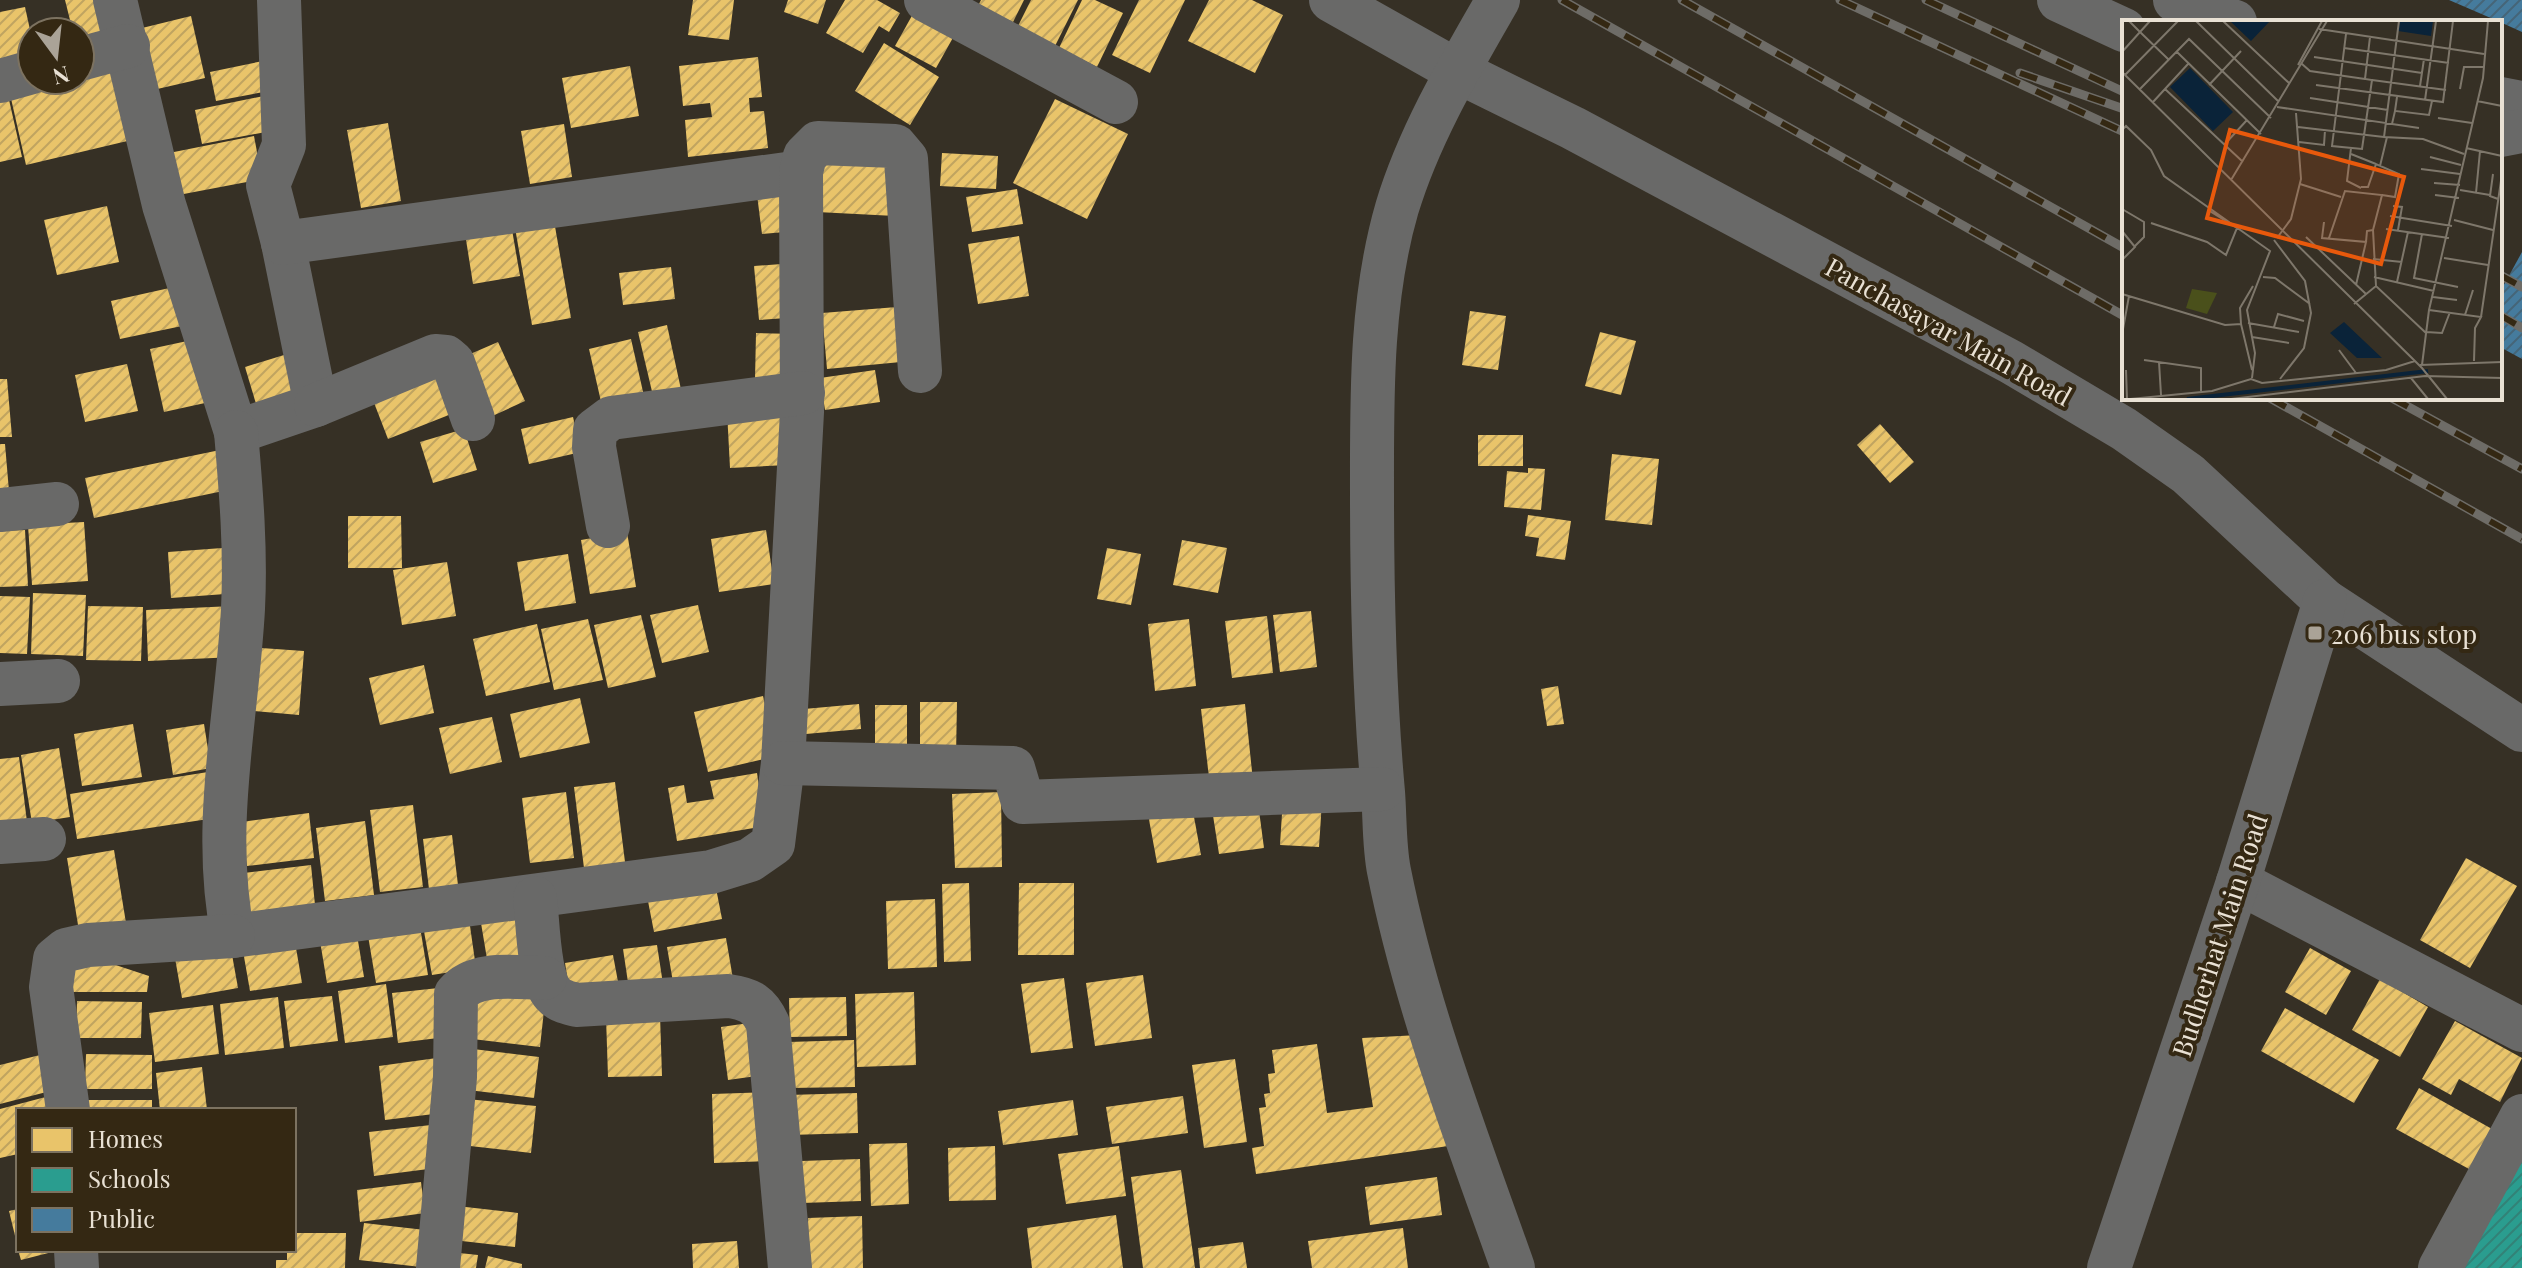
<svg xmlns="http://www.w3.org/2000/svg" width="2522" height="1268" font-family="'Playfair Display',serif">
<defs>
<pattern id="homes-hatch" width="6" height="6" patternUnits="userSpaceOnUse" patternTransform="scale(2)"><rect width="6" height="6" fill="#e9c46a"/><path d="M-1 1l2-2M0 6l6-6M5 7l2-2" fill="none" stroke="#c0a460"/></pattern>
<pattern id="schools-hatch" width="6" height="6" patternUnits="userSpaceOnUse" patternTransform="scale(2)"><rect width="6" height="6" fill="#2a9d8f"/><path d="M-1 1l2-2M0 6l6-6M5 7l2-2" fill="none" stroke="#328277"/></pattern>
<pattern id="public-hatch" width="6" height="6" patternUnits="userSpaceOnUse" patternTransform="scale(2)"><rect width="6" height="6" fill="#457b9d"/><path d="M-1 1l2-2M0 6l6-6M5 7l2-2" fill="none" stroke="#456578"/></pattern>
</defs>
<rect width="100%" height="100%" fill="#363025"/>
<!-- homes -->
<g fill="url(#homes-hatch)">
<polygon points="65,0 106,0 116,43 80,52 80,32 73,32"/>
<polygon points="693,0 734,0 729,40 688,35"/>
<polygon points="788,0 826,0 818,24 784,12"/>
<polygon points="845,0 877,0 900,13 889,32 879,26 863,53 826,33"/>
<polygon points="981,0 1024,0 1013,22 978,6"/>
<polygon points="1031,0 1078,0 1053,50 1015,32"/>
<polygon points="1082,0 1095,0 1123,13 1097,67 1059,48"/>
<polygon points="1139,0 1185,0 1150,73 1112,55"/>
<polygon points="1209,0 1252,0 1283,15 1255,73 1188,41"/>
<polygon points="918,5 959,27 936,68 895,46"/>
<polygon points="25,7 32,39 32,63 0,70 0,12"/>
<polygon points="191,16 205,78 153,90 138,29"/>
<polygon points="884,43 939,77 910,125 855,91"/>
<polygon points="758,57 762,97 749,98 750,112 764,111 768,148 688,157 685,120 712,117 710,103 683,106 679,66"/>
<polygon points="263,61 269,91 216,101 210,72"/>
<polygon points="630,66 639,116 571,128 562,78"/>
<polygon points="124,67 140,138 26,165 10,94"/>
<polygon points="7,91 22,157 0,162 0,92"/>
<polygon points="264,96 271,131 202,144 195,110"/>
<polygon points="1055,99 1128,134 1087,219 1013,183"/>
<polygon points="388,123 401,201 361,208 347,130"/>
<polygon points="564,124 572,177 530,184 521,131"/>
<polygon points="254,136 262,179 168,197 159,155"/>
<polygon points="942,153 998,156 996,189 940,186"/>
<polygon points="819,158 899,162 895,216 817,212"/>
<polygon points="790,182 796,231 762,234 756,187"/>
<polygon points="1017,189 1023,224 972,232 966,197"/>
<polygon points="107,206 119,262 57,275 44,220"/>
<polygon points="553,215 571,318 532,325 514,222"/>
<polygon points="510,218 520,276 473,284 464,227"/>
<polygon points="1019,236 1029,296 978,304 968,244"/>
<polygon points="795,263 800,317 759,320 754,266"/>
<polygon points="671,267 675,299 623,305 619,273"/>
<polygon points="174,287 182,326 120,339 111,301"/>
<polygon points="897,307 901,362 827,369 822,313"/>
<polygon points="1470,311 1506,316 1498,370 1462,365"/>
<polygon points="667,325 682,394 654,400 638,332"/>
<polygon points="1600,332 1636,341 1621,395 1585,386"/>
<polygon points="756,333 797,334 797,380 755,379"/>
<polygon points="631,339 644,396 602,406 589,349"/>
<polygon points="192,340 205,403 164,412 150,349"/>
<polygon points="498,342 525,401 488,418 461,358"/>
<polygon points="297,351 309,390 257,407 245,367"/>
<polygon points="127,364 138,411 85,422 75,375"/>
<polygon points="446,364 464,409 388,439 371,395"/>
<polygon points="875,370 880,402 825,410 820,378"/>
<polygon points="0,379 7,379 12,437 0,437"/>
<polygon points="784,408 787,465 730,468 727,411"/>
<polygon points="573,417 581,452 529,464 521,429"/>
<polygon points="1880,424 1914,462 1890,483 1857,445"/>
<polygon points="464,429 477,470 433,483 420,442"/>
<rect x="1478" y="435" width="45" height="31"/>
<polygon points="0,444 5,444 10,503 0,504"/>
<polygon points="220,450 228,490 94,518 85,478"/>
<polygon points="1612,454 1659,459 1652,525 1605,520"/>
<polygon points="1528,468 1545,469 1541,510 1504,507 1507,471 1528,473"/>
<polygon points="1528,515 1571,521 1565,560 1536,556 1539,538 1525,536"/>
<polygon points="348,516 401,516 402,568 348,568"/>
<polygon points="84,522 88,581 32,585 28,525"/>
<polygon points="25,530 28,586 0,587 0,531"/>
<polygon points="766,530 774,584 719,592 711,539"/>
<polygon points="627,532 636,587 590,594 581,540"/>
<polygon points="1182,540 1227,548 1218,593 1173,585"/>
<polygon points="236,547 239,593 171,598 168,552"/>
<polygon points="1107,548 1141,554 1131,605 1097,599"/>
<polygon points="568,554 576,603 525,611 517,562"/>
<polygon points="447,562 456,616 402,625 393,570"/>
<polygon points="33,593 86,595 83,656 31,654"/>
<polygon points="0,596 30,597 27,654 0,653"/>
<polygon points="698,605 709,652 662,663 650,615"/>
<polygon points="88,606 143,607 141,661 86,660"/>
<polygon points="233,606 235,657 148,661 146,610"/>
<polygon points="1311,611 1317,667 1280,672 1273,615"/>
<polygon points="641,615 656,677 608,688 594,625"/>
<polygon points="1267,616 1273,673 1232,678 1225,621"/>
<polygon points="588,619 603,680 554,690 541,629"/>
<polygon points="1189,619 1196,686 1155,691 1148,624"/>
<polygon points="537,624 550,682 486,696 473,639"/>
<polygon points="248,647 304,651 299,715 243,710"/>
<polygon points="424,665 434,713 380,725 369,678"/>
<polygon points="1558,686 1564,724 1547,726 1541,689"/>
<polygon points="763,696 777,756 708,772 694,712"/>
<polygon points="580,698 590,743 520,758 510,714"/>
<polygon points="920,702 957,702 956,756 920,756"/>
<polygon points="859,704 861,729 806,734 804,709"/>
<polygon points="1245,704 1253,781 1210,786 1201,709"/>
<rect x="875" y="705" width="32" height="52"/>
<polygon points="492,717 502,762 450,774 439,728"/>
<polygon points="133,724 142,777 82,786 74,734"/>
<polygon points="204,724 211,768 173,775 166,730"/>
<polygon points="59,748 70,817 32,823 21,755"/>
<polygon points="19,757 27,822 0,825 0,759"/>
<polygon points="208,772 215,818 77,839 70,794"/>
<polygon points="757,773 765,826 677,841 668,788 684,785 687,803 714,799 710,781"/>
<polygon points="615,782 625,862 584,868 574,787"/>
<polygon points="566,792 574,858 530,863 522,798"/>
<polygon points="1001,792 1002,867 955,868 952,794"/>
<polygon points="1283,798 1322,801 1319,847 1280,845"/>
<polygon points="1258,803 1264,848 1219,854 1212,809"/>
<polygon points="413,805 423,887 380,892 370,810"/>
<polygon points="1192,806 1201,855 1157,863 1148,814"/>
<polygon points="309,813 314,858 247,866 241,822"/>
<polygon points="365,821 374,895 325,901 316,828"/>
<polygon points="452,835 458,885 429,889 423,839"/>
<polygon points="114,850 127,929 80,937 67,858"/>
<polygon points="2466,858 2517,886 2470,968 2420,940"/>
<polygon points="311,865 315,905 250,913 244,873"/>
<polygon points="715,883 722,919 654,932 647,896"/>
<polygon points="969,883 971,961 944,962 942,884"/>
<polygon points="1019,883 1074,883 1074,955 1018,955"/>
<polygon points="935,899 937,967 888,969 886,901"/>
<polygon points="527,903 537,963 489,971 479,911"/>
<polygon points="418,915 428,975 376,983 366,924"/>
<polygon points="469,919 476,968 432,975 423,926"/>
<polygon points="356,929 364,977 327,983 319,935"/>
<polygon points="726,938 733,979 674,988 667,947"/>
<polygon points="295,942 302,983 250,991 243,951"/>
<polygon points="657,945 663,984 629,989 623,949"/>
<polygon points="2310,948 2351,971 2326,1015 2285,992"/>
<polygon points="231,949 238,988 182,998 175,958"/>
<polygon points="73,951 149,976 147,992 73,992"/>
<polygon points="613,955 619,987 570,995 565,963"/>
<polygon points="1143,975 1152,1038 1095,1046 1086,983"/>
<polygon points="1064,978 1073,1048 1031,1053 1021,984"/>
<polygon points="2380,979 2428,1007 2400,1057 2352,1030"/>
<polygon points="386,984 393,1037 345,1043 338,991"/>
<polygon points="471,984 546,992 540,1047 464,1038"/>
<polygon points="448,987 454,1036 398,1043 392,993"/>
<polygon points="914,992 916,1065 857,1067 855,994"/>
<polygon points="332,996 338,1041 290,1047 284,1001"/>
<polygon points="278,997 284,1048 225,1055 220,1004"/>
<polygon points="846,997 847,1036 790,1037 789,998"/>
<polygon points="77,1001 142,1002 141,1038 76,1038"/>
<polygon points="213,1005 219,1054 155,1062 149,1013"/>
<polygon points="2285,1008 2379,1060 2354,1103 2261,1051"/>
<polygon points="660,1015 662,1076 608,1077 606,1017"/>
<polygon points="2455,1021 2522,1058 2500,1102 2459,1079 2451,1095 2422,1079"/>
<polygon points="756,1022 764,1075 728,1080 721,1027"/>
<polygon points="1419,1035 1462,1144 1256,1174 1252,1148 1264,1146 1259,1108 1266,1107 1264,1094 1270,1093 1268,1074 1275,1073 1272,1050 1317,1044 1327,1113 1373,1107 1362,1038"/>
<polygon points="854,1040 855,1087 790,1088 788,1042"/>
<polygon points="473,1049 539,1057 534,1098 468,1090"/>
<polygon points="52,1052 62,1088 0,1104 0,1065"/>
<polygon points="86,1054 152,1055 152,1089 85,1089"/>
<polygon points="444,1057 450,1112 385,1120 379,1066"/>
<polygon points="1235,1059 1247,1142 1204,1148 1192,1065"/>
<polygon points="202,1067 207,1110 160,1110 156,1073"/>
<polygon points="2419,1088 2492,1129 2469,1169 2396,1129"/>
<polygon points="770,1092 772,1161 714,1163 712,1094"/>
<polygon points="857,1093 858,1133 789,1135 788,1095"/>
<polygon points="57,1094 61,1110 18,1110 18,1154 0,1158 0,1109"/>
<polygon points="1183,1096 1188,1133 1112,1144 1106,1107"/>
<polygon points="467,1099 536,1106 531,1153 461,1145"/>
<polygon points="86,1100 152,1100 152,1110 85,1110"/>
<polygon points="1073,1100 1078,1135 1003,1145 998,1111"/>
<polygon points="431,1125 436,1168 374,1176 369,1132"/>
<polygon points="907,1143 909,1204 871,1206 869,1144"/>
<polygon points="995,1146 996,1200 949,1201 948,1148"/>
<polygon points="1119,1146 1126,1196 1066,1204 1058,1154"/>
<polygon points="860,1159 861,1201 802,1203 801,1161"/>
<polygon points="1181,1170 1195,1268 1143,1268 1131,1177"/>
<polygon points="1437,1177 1442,1215 1370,1225 1365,1187"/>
<polygon points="421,1182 425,1213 360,1222 357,1190"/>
<polygon points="457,1206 518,1213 515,1247 453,1240"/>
<polygon points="18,1209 18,1243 17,1244 9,1211"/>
<polygon points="1116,1215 1123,1268 1032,1268 1027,1228"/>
<polygon points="862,1216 863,1268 809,1268 808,1218"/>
<polygon points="364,1223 425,1230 421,1267 359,1260"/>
<polygon points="1403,1228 1408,1268 1312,1268 1308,1241"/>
<polygon points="294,1233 346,1233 345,1268 276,1268 276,1260 287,1260 287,1250 294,1250"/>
<polygon points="737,1241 739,1268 693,1268 692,1244"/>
<polygon points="1243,1242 1247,1268 1200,1268 1198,1248"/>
<polygon points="18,1250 56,1250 56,1251 21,1260"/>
<polygon points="450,1252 478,1255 476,1268 448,1268"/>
<polygon points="488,1256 522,1264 522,1268 485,1268"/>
</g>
<!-- schools -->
<polygon fill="url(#schools-hatch)" points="2522,1156 2522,1268 2463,1268"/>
<!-- public -->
<g fill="url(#public-hatch)">
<polygon points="2449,0 2522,0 2522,32 2500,22"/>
<polygon points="2522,252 2522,359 2500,347 2500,292"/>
</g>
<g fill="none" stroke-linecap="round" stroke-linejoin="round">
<!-- minor -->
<g stroke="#696968" stroke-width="44">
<polyline points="115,0 164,205 236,432 316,405 283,243"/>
<polyline points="279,0 284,145 268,185 283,243 801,172"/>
<polyline points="926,0 1116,102"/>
<polyline points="1331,0 1457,71 1573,128 2011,362 2124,429 2188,474 2325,601 2522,730"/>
<path d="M 1498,0 C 1460,66 1419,135 1397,208 C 1370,301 1372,399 1372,496 C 1372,595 1374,693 1383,792 C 1385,818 1384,846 1389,871 C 1416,1007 1467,1138 1513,1268"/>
<polyline points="2059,0 2124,30"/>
<polyline points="2175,0 2235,22"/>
<polyline points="80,59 128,46"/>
<polyline points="0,81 32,72"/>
<polyline points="2500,99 2522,103"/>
<polyline points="2500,135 2522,131"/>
<polyline points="316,405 435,356 446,357 453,363 473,419"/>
<path d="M 236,432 C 241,491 246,549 243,609 C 237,718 211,827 233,936 L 711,872 L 750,860 L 773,844 L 783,763 L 802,412 L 801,172 L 805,156 L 818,143 L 895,146 L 906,159 L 920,371"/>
<polyline points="0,510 57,504"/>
<polyline points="608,526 594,447 595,430 611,418 803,393"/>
<polyline points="0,684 58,681"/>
<polyline points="783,763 1013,768 1023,802 1382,789"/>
<polyline points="0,842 44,839"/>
<polyline points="2238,882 2522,1030"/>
<path d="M 535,898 C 538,921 538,977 553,994 C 559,1001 567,1002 576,1005 L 728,996 C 750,999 759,1004 768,1024 L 790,1268"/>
<polyline points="68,1110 51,987 55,959 66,950 88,945 233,936"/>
<polyline points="76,1250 77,1268"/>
<path d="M 438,1268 L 455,1077 L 456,994 C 476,970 517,978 545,978"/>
<polyline points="2109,1268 2238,882 2325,601"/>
<polyline points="2440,1268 2522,1116"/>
</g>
<!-- rail casing -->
<g stroke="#6e6c67" stroke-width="9">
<g id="rail">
<polyline points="1562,0 2124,316"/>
<polyline points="1682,0 2124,248"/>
<polyline points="1840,0 2124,132"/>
<polyline points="1926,0 2124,92"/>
<polyline points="2020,73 2124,109"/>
<polyline points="2500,275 2522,287"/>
<polyline points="2500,315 2522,328"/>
<polyline points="2270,398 2522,539"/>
<polyline points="2392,398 2522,469"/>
</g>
</g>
<!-- rail -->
<use href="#rail" stroke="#342813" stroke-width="6" stroke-dasharray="18" stroke-linecap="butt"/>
</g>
<!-- markers -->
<rect fill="#aaa397" stroke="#342813" stroke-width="3" x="2307" y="625" width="16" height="16" rx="4"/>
<g text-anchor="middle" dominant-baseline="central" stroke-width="8" stroke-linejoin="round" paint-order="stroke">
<!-- street labels -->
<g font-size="26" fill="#e9e1d4" stroke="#342813">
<text transform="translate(1949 331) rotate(29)">Panchasayar Main Road</text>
<text transform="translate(2219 935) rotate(-72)">Budherhat Main Road</text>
</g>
<!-- poi labels -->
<g font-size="26" fill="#e9e1d4" stroke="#342813" text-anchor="start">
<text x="2331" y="633">206 bus stop</text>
</g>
</g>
<!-- overview -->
<g transform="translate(2122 20)">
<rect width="380" height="380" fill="#363025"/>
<path d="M 70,269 L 95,273 L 85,294 L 64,288 Z" fill="#4a501b"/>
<path d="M 108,1 L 148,1 L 129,21 ZM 278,1 L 311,1 L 309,16 L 276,11 ZM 68,48 L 111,92 L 91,111 L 48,67 ZM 222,302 L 260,338 L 235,338 L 208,313 Z" fill="#0a2339"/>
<path fill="none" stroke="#0a2339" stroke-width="4" d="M 65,379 L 306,351"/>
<path fill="none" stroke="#7e776b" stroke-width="2" d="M 7,1 L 18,12 L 28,1M 74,1 L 157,82M 101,1 L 167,63M 277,1 L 262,117 L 301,119 L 342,134M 197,9 L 362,34M 224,14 L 210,126 L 240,129 L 250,60 L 243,59 L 248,17M 222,28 L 327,43M 54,31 L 139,114M 0,32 L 18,12 L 46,39M 192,37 L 300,53M 180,44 L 188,51 L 243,59M 176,45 L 200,1M 0,52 L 300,348 L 325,379M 3,55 L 56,1M 250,60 L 324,70M 87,65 L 119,31M 194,65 L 321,82 L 331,1M 298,66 L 302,39M 18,69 L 67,19 L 149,98M 43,69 L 121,142M 338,69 L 342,47 L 362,47M 275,77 L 273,91 L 307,95 L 310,81M 188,78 L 266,90M 303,80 L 314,1M 355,81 L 380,86M 31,82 L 66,44M 155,87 L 270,104 L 273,91M 316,98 L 350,103M 270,104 L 297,108M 176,107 L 262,117M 0,110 L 4,106 L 29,130 L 42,156 L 148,231 L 125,290 L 133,333 L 130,358M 177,122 L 202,125 L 203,110M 102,125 L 125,100M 229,128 L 225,161 L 239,168M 344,128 L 380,136M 229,134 L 254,144M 308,137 L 339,145M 258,146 L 265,117M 299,149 L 338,154M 371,154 L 368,176 L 376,179M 109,160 L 205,1M 312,163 L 338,165M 178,164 L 219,177M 239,167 L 246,167 L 254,144 L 277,154 L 273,177 L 260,175M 338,170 L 368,175M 354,173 L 358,131M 313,175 L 337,178M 271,186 L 280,187 L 276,210M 0,189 L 22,202 L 22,217 L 13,226M 268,196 L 330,206M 332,200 L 371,210M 202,202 L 200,218 L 244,222 L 234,265M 29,203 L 85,222 L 104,235 L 115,208 L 86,190M 264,209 L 327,218M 0,211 L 13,227 L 0,240M 300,214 L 292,258 L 336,267M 184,217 L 244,274M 155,218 L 169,199 L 179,159 L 174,93M 207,218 L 223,171 L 260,175 L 251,210M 152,220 L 183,261 L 189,293 L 182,328 L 158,359M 244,222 L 245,211 L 251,210 L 254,266M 322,238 L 366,245M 251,239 L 280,242M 141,257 L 153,258 L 188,284M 252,257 L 312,271M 275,262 L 286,212M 0,274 L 103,305 L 119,304 L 130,350M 311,277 L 335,280M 232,284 L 254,266 L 304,313M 307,290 L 359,297 L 353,308 L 352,341M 343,295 L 351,270M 359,297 L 380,154M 126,303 L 177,312M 119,304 L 118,288 L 131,266M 152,307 L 156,294 L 182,301M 1,309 L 7,276M 304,312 L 320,313 L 328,292M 130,317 L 167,323M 217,330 L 234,353M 22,340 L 79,348 L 79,371M 37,342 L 39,375M 298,345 L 380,342M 300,345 L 307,290 L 361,58 L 366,1M 4,350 L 5,379M 289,358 L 306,379M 8,379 L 90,371 L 129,359 L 140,363 L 264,350 L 293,341M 109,379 L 303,356 L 380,358"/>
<path fill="#e8590c" fill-opacity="0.15" stroke="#e8590c" stroke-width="4" d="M 108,110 L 282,157 L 259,244 L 85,198 Z"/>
<rect width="380" height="380" fill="none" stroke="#e9e1d4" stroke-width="4"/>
</g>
<!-- legend -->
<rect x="16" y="1108" width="280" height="144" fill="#342813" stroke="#7c7260" stroke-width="2"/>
<rect x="32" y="1128" width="40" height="24" fill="#e9c46a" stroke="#7c7260" stroke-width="2"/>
<text x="88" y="1148" font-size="24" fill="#e9e1d4">Homes</text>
<rect x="32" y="1168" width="40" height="24" fill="#2a9d8f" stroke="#7c7260" stroke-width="2"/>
<text x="88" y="1188" font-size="24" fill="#e9e1d4">Schools</text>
<rect x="32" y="1208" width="40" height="24" fill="#457b9d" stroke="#7c7260" stroke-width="2"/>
<text x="88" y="1228" font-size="24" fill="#e9e1d4">Public</text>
<!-- north arrow -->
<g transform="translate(56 56) rotate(165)"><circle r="38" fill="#342813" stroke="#7c7260" stroke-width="2"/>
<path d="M0-6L14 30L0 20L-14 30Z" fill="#aaa397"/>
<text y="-12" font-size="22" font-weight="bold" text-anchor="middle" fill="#e9e1d4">N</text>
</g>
</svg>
